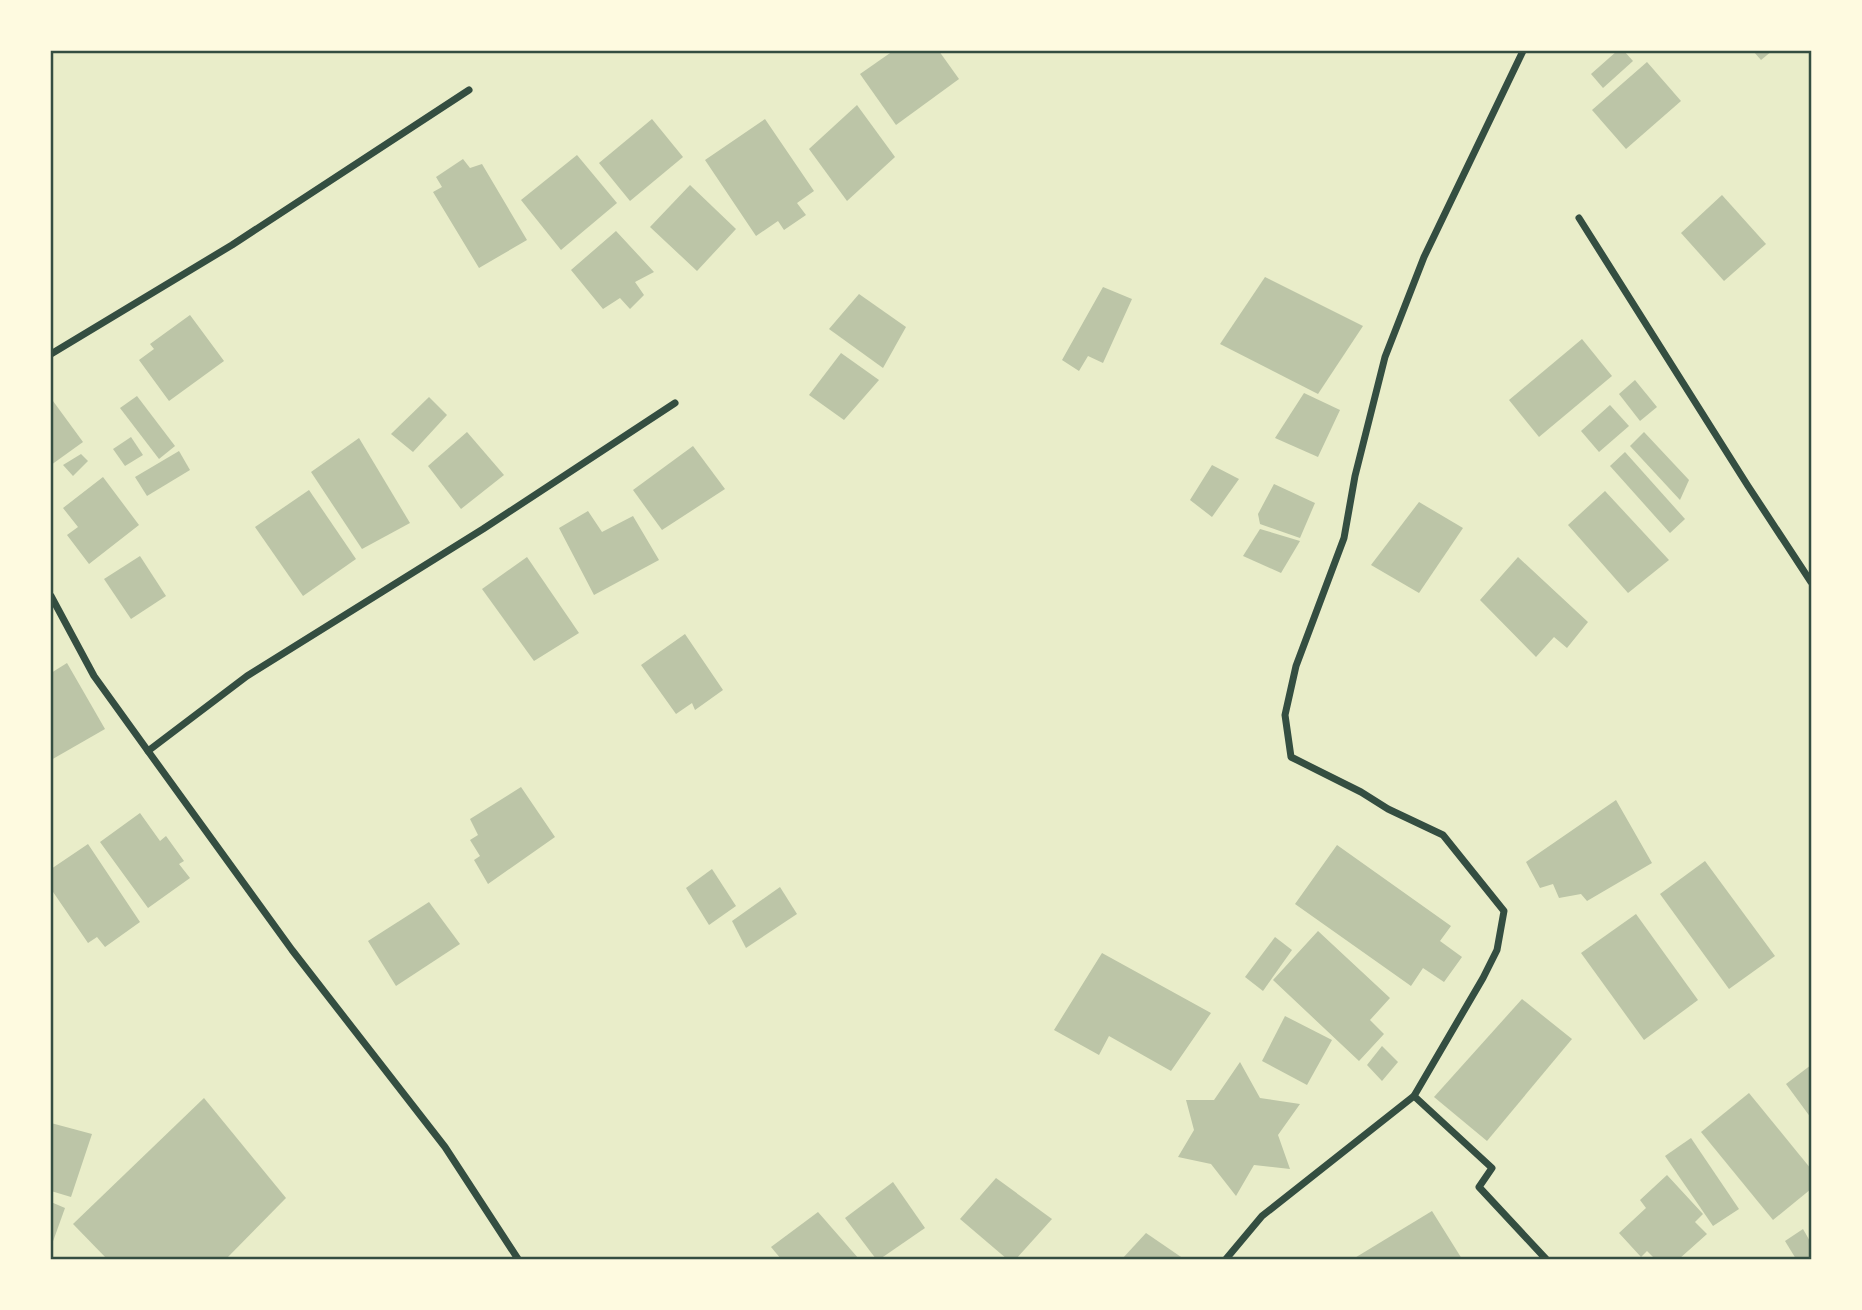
<svg xmlns="http://www.w3.org/2000/svg" width="1862" height="1310" font-family="Figtree,sans-serif">
<rect width="100%" height="100%" fill="#e9edc9"/>
<!-- building -->
<g fill="#bcc5a7">
<polygon points="893,51 939,51 959,79 896,125 860,74"/>
<polygon points="1617,51 1624,51 1633,61 1603,88 1591,74"/>
<polygon points="1753,51 1772,51 1761,60"/>
<polygon points="1647,62 1681,101 1626,149 1592,110"/>
<polygon points="857,105 895,157 847,201 809,149"/>
<polygon points="652,119 683,157 630,201 599,163"/>
<polygon points="765,119 814,191 797,203 806,215 784,230 778,221 756,236 705,160"/>
<polygon points="577,155 617,203 561,250 521,200"/>
<polygon points="463,159 470,168 482,164 527,240 479,268 433,192 442,187 436,177"/>
<polygon points="690,185 736,229 697,271 650,227"/>
<polygon points="1722,195 1766,244 1724,281 1681,233"/>
<polygon points="616,231 654,272 635,282 644,295 630,309 620,298 603,309 571,270"/>
<polygon points="1265,277 1363,326 1318,394 1220,344"/>
<polygon points="1103,287 1132,299 1103,363 1088,356 1079,371 1062,360"/>
<polygon points="859,294 906,327 883,368 829,329"/>
<polygon points="190,315 224,361 169,401 139,360 154,349 150,344"/>
<polygon points="1582,339 1612,376 1539,437 1509,400"/>
<polygon points="841,353 879,380 844,420 809,395"/>
<polygon points="1635,380 1657,407 1640,421 1619,394"/>
<polygon points="1304,393 1340,410 1318,457 1275,438"/>
<polygon points="137,396 175,446 159,459 120,408"/>
<polygon points="429,397 447,415 413,452 391,434"/>
<polygon points="53,401 83,442 51,465 51,403"/>
<polygon points="1610,405 1629,426 1599,452 1581,431"/>
<polygon points="467,432 504,475 461,509 428,466"/>
<polygon points="1644,432 1689,480 1680,500 1630,446"/>
<polygon points="131,437 143,455 125,466 113,449"/>
<polygon points="359,438 410,523 362,549 311,472"/>
<polygon points="693,446 725,489 662,530 633,490"/>
<polygon points="179,451 190,470 147,496 135,477"/>
<polygon points="1625,452 1685,519 1670,533 1610,466"/>
<polygon points="81,454 88,461 73,476 63,465"/>
<polygon points="1212,465 1239,479 1212,517 1190,500"/>
<polygon points="103,477 139,525 89,564 67,535 78,527 63,508"/>
<polygon points="1274,484 1315,503 1300,538 1260,524 1258,514"/>
<polygon points="309,490 356,559 303,596 255,527"/>
<polygon points="1605,491 1669,560 1628,593 1568,525"/>
<polygon points="1419,502 1463,528 1419,593 1371,565"/>
<polygon points="588,511 602,532 633,516 659,560 594,595 559,528"/>
<polygon points="1260,529 1300,541 1281,573 1243,556"/>
<polygon points="140,556 166,596 131,619 104,579"/>
<polygon points="527,557 579,633 534,661 482,589"/>
<polygon points="1518,557 1588,622 1567,648 1554,637 1536,657 1480,600"/>
<polygon points="685,634 723,690 695,710 692,703 676,714 641,665"/>
<polygon points="67,663 105,729 51,760 51,673"/>
<polygon points="521,787 555,837 488,884 474,860 480,856 470,840 478,835 470,819"/>
<polygon points="1616,800 1652,863 1587,901 1581,894 1559,898 1553,884 1540,888 1526,862"/>
<polygon points="140,813 160,841 166,836 184,861 179,864 190,878 148,908 100,842"/>
<polygon points="88,844 140,922 105,947 97,937 88,943 51,889 51,869"/>
<polygon points="1337,845 1451,926 1440,941 1462,957 1444,982 1423,968 1411,986 1295,904"/>
<polygon points="1705,861 1775,956 1729,989 1660,894"/>
<polygon points="712,869 736,906 709,925 686,888"/>
<polygon points="780,887 797,914 746,948 732,921"/>
<polygon points="429,902 460,944 396,986 368,941"/>
<polygon points="1636,914 1698,1000 1644,1040 1581,953"/>
<polygon points="1318,931 1390,998 1370,1020 1384,1034 1359,1061 1273,980"/>
<polygon points="1275,937 1292,950 1263,991 1245,977"/>
<polygon points="1102,953 1211,1013 1171,1071 1109,1036 1099,1055 1054,1030"/>
<polygon points="1522,999 1572,1039 1487,1141 1434,1097"/>
<polygon points="1285,1016 1332,1040 1307,1085 1262,1061"/>
<polygon points="1382,1046 1398,1062 1382,1081 1367,1065"/>
<polygon points="1240,1062 1260,1098 1300,1104 1278,1135 1290,1169 1254,1165 1236,1196 1211,1164 1178,1157 1194,1130 1186,1100 1214,1100"/>
<polygon points="1811,1065 1811,1118 1786,1084"/>
<polygon points="1749,1093 1811,1169 1811,1189 1773,1220 1701,1132"/>
<polygon points="204,1098 286,1198 226,1259 107,1259 73,1224"/>
<polygon points="51,1123 92,1134 71,1197 51,1191"/>
<polygon points="1691,1138 1739,1209 1713,1226 1665,1156"/>
<polygon points="1667,1175 1703,1214 1695,1222 1707,1234 1679,1259 1655,1259 1647,1251 1641,1257 1619,1233 1646,1208 1640,1200"/>
<polygon points="996,1178 1052,1219 1016,1259 1007,1259 960,1219"/>
<polygon points="893,1182 925,1228 880,1259 876,1259 845,1218"/>
<polygon points="51,1202 65,1208 51,1247"/>
<polygon points="1432,1211 1462,1259 1353,1259"/>
<polygon points="818,1212 859,1259 781,1259 771,1247"/>
<polygon points="1803,1229 1811,1243 1810,1259 1796,1259 1785,1241"/>
<polygon points="1146,1233 1184,1259 1122,1259"/>
</g>
<g fill="none" stroke-linecap="round" stroke-linejoin="round">
<!-- minor -->
<g stroke="#344e41" stroke-width="7">
<polyline points="1579,218 1748,486 1811,582"/>
<polyline points="51,354 232,245 469,90"/>
<polyline points="51,596 94,676 148,751 247,676 483,529 675,403"/>
<polyline points="148,751 292,950 445,1147 518,1259"/>
<polyline points="1414,1096 1492,1168 1479,1187 1546,1259"/>
<polyline points="1226,1259 1262,1216 1414,1096 1483,978 1497,950 1504,911 1443,835 1388,809 1361,792 1291,757 1285,715 1296,666 1344,538 1355,476 1385,357 1424,257 1523,51"/>
</g>
</g>
<!-- border -->
<rect width="1862" height="1310" fill="none" stroke="#fefae0" stroke-width="105"/>
<rect x="52" y="52" width="1758" height="1206" fill="none" stroke="#344e41" stroke-width="2.5"/>
</svg>
